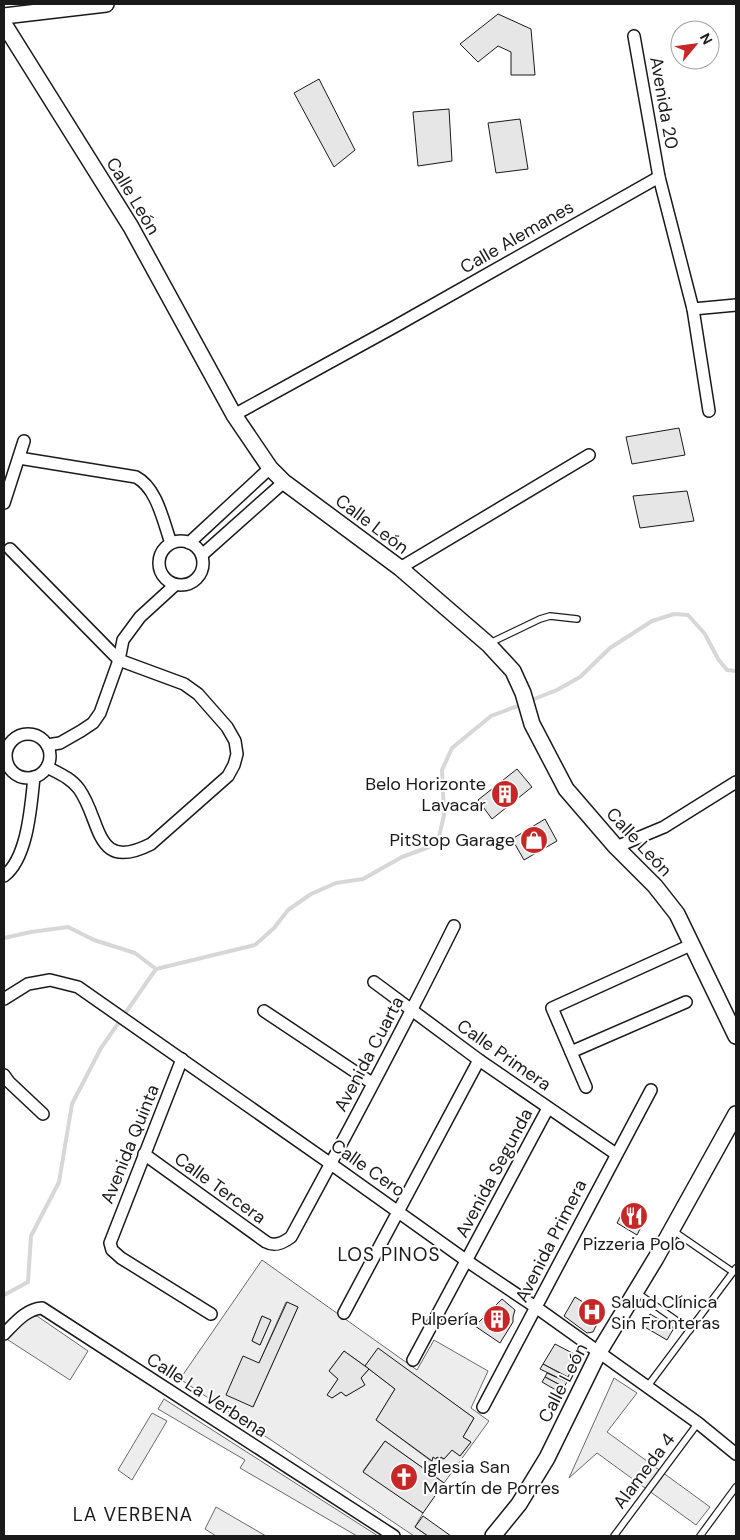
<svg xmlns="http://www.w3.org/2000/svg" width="740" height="1540" font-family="'DM Sans',sans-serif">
<rect width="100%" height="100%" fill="#fff"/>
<!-- green -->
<g fill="#ededed" stroke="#6a6a6a" fill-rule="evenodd">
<path d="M 262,1260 L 417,1370 L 434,1340 L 488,1371 L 471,1408 L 489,1421 L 444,1483 L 385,1441 L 363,1471 L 423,1513 L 415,1527 L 428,1536 L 414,1536 L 180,1379 ZM 286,1302 L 298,1307 L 253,1407 L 259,1363 ZM 262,1316 L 271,1320 L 260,1345 L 252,1341 ZM 378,1349 L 474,1418 L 463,1437 L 471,1442 L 460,1456 L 452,1450 L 444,1459 L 433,1457 L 431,1461 L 376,1420 L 395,1389 L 369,1369 L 361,1378 L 364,1385 L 346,1396 L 341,1392 L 332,1398 L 328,1394 L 338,1379 L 329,1371 L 344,1351 L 365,1366 Z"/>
<polygon points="31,1316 37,1316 88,1351 70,1380 5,1338"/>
<polygon points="614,1378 637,1393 607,1432 710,1507 696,1525 597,1453 569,1478"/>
<polygon points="164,1399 378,1536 357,1536 240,1468 245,1460 158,1409"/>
<polygon points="152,1413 167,1421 132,1480 118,1470"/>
<polygon points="216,1507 266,1536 216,1536 205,1529"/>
</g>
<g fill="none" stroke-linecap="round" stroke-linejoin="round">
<!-- stream -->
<g stroke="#d7d7d7" stroke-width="4">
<polyline points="529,701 557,690 580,677 610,648 652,621 674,614 688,615 705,634 718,659 727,670 736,671"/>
<polyline points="4,938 31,932 68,927 94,940 135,953 156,969 255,945 274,928 288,910 311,894 336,883 363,879 402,857 429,847 439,837 444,815 442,770 452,748 491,716 523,704"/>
<polyline points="4,1295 28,1282 31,1236 59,1182 72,1104 101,1048 156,969"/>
</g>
</g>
<!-- building -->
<g fill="#e6e6e6" stroke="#1a1a1a">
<polygon points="498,14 531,29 535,75 511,75 511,52 498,46 478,62 460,44"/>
<polygon points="319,79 355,150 334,167 294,93"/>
<polygon points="449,109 452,161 418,166 413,112"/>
<polygon points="520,119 528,169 496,173 488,123"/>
<polygon points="679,428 685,455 632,464 626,437"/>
<polygon points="687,491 694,521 640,528 633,496"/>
<polygon points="517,769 532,787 492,819 478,800"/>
<polygon points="545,819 557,841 524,860 512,839"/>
<polygon points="626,1207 646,1219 642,1225 622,1213"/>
<polygon points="622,1213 642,1225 637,1235 617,1223"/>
<polygon points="575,1297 602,1314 593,1332 587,1333 564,1316"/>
<polygon points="502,1299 515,1310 513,1317 513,1322 500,1343 475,1326"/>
<polygon points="287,1302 298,1307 253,1407 226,1395 243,1356 259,1363"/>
<polygon points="650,1314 674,1328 667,1340 643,1326"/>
<polygon points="262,1316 271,1320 260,1345 252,1341"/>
<polygon points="555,1344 576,1355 577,1359 568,1377 543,1364"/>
<polygon points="378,1348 474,1418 463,1437 471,1442 460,1456 452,1450 444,1459 441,1457 440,1459 437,1457 436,1459 433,1457 432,1461 376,1420 395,1389 365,1366"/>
<polygon points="344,1351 369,1369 361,1378 365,1385 346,1396 341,1392 332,1398 327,1395 338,1379 329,1371"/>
<polygon points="543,1364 569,1378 567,1382 540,1369"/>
<polygon points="547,1373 567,1382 564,1387 545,1377"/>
<polygon points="545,1377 564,1387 561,1393 542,1382"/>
<polygon points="385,1441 444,1483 423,1513 363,1472"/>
<polygon points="423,1516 451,1536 428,1536 415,1527"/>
</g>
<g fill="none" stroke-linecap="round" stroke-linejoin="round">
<!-- lane casing -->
<g stroke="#1a1a1a" stroke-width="8">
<g id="lane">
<polyline points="490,643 540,619 550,616 577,619"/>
<polyline points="672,1230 733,1272"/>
<polyline points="636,1292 690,1330"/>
<polyline points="647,1387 736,1268"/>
<polyline points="614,1536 698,1423"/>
<polyline points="700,1536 736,1487"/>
</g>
</g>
<!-- street casing -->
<g stroke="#1a1a1a" stroke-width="14">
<g id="street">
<polyline points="634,36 659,177 693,309 709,411"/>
<polyline points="693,309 736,305"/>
<polyline points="234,415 394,327 659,177"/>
<path d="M 19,458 L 136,477 C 157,488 163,521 171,543"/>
<polyline points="4,503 24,441"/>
<circle cx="181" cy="563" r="22"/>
<polyline points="189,543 270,468"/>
<path d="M 10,549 L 119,660 L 184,684 L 198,694 L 227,727 L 235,741 L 237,754 L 234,765 L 228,776 L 151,844 C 94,873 102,821 79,789 C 71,778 58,773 47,767"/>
<polyline points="202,555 284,482"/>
<polyline points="400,568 589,455"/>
<circle cx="28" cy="756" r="22"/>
<polyline points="47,745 60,743 81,731 93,723 100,713 119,660 123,640 140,617 175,585"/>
<polyline points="616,847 664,827 736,782"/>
<path d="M 4,876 C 28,858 31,805 34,777"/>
<polyline points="374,982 479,1060 616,1154"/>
<polyline points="4,999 28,984 50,980 78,987 331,1164 467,1261 537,1308 698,1423 736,1454"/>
<polyline points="264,1011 372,1083"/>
<polyline points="571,1052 686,1002"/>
<polyline points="182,1059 110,1243 112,1250 121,1258 211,1314"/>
<polyline points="4,1075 9,1082 43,1114"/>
<polyline points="586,1087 552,1008 693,944"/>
<path d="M 144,1154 L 266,1242 C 275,1247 283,1243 291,1237 C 347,1134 402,1031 454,926"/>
<polyline points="344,1313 479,1060"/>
<path d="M 4,1334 C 15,1323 26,1309 42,1308 L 394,1536"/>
<polyline points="413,1360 548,1108"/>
<polyline points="483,1407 651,1090"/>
</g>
</g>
<!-- secondary casing -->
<g stroke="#1a1a1a" stroke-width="18">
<g id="secondary">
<polyline points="4,16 106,4"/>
<polyline points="4,24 131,227 234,415 270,468 284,482 400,568 488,644 513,671 523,693 532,724 566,789 616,847 655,886 677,914 736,1036"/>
<polyline points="493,1536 519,1504 547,1458 599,1352 656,1258 736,1114"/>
</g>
</g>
<!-- lane -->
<use href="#lane" stroke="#fff" stroke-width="5.5"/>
<!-- street -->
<use href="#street" stroke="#fff" stroke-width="11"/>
<!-- secondary -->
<use href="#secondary" stroke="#fff" stroke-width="15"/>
</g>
<!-- icons -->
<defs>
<g id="building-disc" transform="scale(1.4375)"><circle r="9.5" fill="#c62828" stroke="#fff"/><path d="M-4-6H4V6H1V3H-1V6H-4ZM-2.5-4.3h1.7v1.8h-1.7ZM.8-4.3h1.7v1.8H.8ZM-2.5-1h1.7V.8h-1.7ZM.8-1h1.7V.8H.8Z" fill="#fff"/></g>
<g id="shop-disc" transform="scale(1.4375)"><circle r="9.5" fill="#c62828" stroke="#fff"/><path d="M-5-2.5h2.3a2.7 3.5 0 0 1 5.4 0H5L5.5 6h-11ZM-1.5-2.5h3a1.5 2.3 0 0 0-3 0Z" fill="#fff"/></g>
<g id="restaurant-disc" transform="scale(1.4375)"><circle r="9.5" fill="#c62828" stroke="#fff"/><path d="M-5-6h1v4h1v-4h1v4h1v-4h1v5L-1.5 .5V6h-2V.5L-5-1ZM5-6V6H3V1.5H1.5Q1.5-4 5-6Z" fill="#fff"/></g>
<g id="hospital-disc" transform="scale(1.4375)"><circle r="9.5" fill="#c62828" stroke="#fff"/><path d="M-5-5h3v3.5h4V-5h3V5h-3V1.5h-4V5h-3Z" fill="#fff"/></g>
<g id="church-disc" transform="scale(1.4375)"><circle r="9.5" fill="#c62828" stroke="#fff"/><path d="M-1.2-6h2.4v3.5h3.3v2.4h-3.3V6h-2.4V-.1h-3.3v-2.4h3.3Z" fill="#fff"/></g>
</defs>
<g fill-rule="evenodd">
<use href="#building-disc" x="505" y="794"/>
<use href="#shop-disc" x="534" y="840"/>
<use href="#restaurant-disc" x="634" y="1216"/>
<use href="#hospital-disc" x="592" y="1312"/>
<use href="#building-disc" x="497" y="1319"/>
<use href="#church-disc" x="404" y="1477"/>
</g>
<g text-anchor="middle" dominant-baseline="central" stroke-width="4" stroke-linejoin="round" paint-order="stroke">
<!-- street labels -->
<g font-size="18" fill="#1a1a1a" stroke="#fff">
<text transform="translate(664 103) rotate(80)">Avenida 20</text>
<text transform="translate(133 196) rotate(59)">Calle León</text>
<text transform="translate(517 237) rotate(-30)">Calle Alemanes</text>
<text transform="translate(372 524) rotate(37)">Calle León</text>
<text transform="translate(639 842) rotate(47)">Calle León</text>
<text transform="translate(369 1054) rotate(-62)">Avenida Cuarta</text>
<text transform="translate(504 1055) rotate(35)">Calle Primera</text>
<text transform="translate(130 1144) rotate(-68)">Avenida Quinta</text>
<text transform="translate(368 1168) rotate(35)">Calle Cero</text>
<text transform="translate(494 1173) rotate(-62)">Avenida Segunda</text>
<text transform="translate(220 1188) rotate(36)">Calle Tercera</text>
<text transform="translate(551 1241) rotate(-63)">Avenida Primera</text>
<text transform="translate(563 1383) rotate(-63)">Calle León</text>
<text transform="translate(207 1395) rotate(33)">Calle La Verbena</text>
<text transform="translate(644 1471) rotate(-53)">Alameda 4</text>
</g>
<!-- poi labels -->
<g font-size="18" fill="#1a1a1a" stroke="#fff" text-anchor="end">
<text x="486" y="784">Belo Horizonte<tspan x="486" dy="21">Lavacar</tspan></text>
<text x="515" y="840">PitStop Garage</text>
<text x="634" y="1244" text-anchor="middle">Pizzeria Polo</text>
<text x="611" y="1302" text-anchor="start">Salud Clínica<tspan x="611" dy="21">Sin Fronteras</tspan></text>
<text x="478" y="1319">Pulpería</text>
<text x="423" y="1467" text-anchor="start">Iglesia San<tspan x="423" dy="21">Martín de Porres</tspan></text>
</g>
<!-- neighbourhood labels -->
<g font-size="19" letter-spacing="1" fill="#1a1a1a" stroke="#fff">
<text x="389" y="1254">LOS PINOS</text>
<text x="133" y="1514">LA VERBENA</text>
</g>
</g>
<!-- border -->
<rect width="740" height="1540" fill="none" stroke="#1a1a1a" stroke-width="10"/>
<!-- north arrow -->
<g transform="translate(695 45) rotate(61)"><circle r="24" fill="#ffffff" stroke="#a3a3a3"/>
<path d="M0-4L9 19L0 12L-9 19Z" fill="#c62828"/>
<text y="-8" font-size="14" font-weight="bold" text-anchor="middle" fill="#1a1a1a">N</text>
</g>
</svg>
